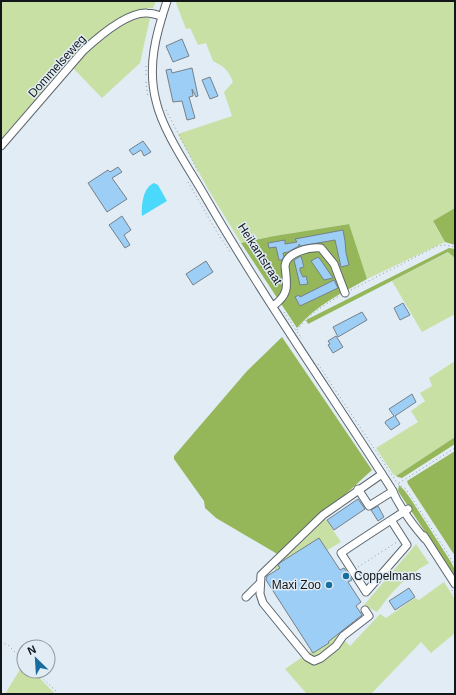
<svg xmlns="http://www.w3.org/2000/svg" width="456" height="695" font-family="Arial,sans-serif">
<rect width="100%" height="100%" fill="#e2ecf5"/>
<!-- green -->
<g fill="#c8e0a4">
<polygon points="1,1 156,1 153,8 138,10 118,20 78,53 1,139"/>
<path d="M 177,1 L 455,1 L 455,208 L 433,222 L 445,242 L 367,279 L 348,224 L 274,236 L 241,243 L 208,189 L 178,134 L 232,116 L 224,92 L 233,82 C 228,70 225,67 213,61 L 206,43 L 198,45 L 190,28 L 186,29 L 176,3 Z"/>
<path d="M 145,17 L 150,18 L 140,63 L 102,98 L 73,68 C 93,45 114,22 145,17 Z"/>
<polygon points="449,252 455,258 455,314 422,332 392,281"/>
<polygon points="455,361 455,437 396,476 393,474 376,448 418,422 411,411 425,401 420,393 432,386 429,378"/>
<polygon points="325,518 341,542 326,551 288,592 273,566"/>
<path d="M 416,544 L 429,563 C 406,576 392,591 377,612 L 364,605 Z"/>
<polygon points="444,582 455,599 455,633 431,653 421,642 371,694 307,694 285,669 337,633 350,646 380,614 386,618 415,598 419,600"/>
<polygon points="24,663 24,671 33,671 55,694 5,694"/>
</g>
<!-- forest -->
<g fill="#95b759">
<polygon points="455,208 455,245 445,242 433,221"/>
<path d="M 349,224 L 367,279 C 342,293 315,306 297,328 L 241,243 L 274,236 Z"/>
<polygon points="449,248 455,249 455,258 448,252 308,324 306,320"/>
<polygon points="282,337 372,470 279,555 216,518 205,508 204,501 174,459 174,456 247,371"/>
<polygon points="455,437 455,444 402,478 398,477 396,476"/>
<polygon points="455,451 455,556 408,484 407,481"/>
<polygon points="399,485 405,491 412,501 451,562 455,570 455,573 453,574 398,491"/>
</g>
<!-- water -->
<path fill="#4ad9fb" d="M 154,183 L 158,185 L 167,201 L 142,216 C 141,206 143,187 154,183 Z"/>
<!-- building -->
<g fill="#9dcef6" stroke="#778088">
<polygon points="182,39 189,56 173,62 166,46"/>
<polygon points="192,68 198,96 196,97 192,89 193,96 189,97 195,118 187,120 182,101 173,102 166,70 171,69 172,73"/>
<polygon points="210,77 218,96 210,99 202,80"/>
<polygon points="143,141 151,152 144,156 141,150 133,155 129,150"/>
<polygon points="118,167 122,172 112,178 127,199 107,212 88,183 108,170 110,172"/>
<polygon points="122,216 131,230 124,235 130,245 125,248 109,225"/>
<polygon points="343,230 345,241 346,253 349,265 341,267 335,240 300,246 299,244 299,246 288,252 283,253 284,257 282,260 279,260 276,247 269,248 268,243 285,240 285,244 297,242 295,239"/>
<polygon points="301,256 304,267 300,268 300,271 303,277 306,276 308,284 300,285 294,260"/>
<polygon points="318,257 320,259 333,278 324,280 311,261"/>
<polygon points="206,261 213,272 193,285 186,274"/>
<polygon points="334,280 338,288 300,306 295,297 299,295 300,297"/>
<polygon points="403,303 410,315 400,320 394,308"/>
<polygon points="362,312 367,320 338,337 333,327"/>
<polygon points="336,336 343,347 333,353 328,345 330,344 328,341"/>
<polygon points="412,394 416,402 395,416 400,424 391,430 385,423 386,421 394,416 389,409"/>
<polygon points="358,499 365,509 334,530 327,520"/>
<polygon points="378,506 384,517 378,521 371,510"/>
<polygon points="319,538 340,570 344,568 352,580 348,582 361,602 356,606 362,615 328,642 329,643 313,653 266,580 267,576 280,568 278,565 281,562"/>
<polygon points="409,588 415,597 395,610 389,601"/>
</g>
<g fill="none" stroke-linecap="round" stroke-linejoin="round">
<!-- minor casing -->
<g stroke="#5d666d" stroke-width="9">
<g id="minor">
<path d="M 167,1 C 156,34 147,66 156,101 C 163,132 190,170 206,198 C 263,297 329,391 391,488 C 399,506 412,524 425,539"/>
<path d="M 1,146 L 83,51 C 97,38 126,12 147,13 C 152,13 157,15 162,16"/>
<path d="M 273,306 C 290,294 287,285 285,266 C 286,252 310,247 321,248 L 334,264 L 345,293"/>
<polyline points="358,489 369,506 393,491"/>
<path d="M 391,520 L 407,545 L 366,592 L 341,553 C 363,538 385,524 408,509"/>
<polyline points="424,536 455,584"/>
<polyline points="246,597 260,583"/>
<polyline points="365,610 369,616 343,636 336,646 321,658 314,661 307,657 263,603 260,594 261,575 323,515 382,474"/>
</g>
</g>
<!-- path -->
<g stroke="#90979e" stroke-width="1" stroke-dasharray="1 3" stroke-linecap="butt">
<polyline points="146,75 146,66"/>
<polyline points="146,82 148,98"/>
<polyline points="166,110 198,171"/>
<polyline points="188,182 218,234 231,253"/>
<polyline points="351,290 437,246 445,245 455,247"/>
<polyline points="284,312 302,339"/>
<path d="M 297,330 C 309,314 322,307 339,296"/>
<polyline points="318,364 398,484 406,489 455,565"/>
<polyline points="399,483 455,448"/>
<polyline points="1,491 3,488"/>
<polyline points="358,567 397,542"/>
<polyline points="452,590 455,595"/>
<polyline points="1,642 8,645 24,661"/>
<polyline points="35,671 59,694"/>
</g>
<!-- minor -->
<use href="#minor" stroke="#fff" stroke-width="7"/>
</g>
<!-- markers -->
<g fill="#176e9e" stroke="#e2ecf5" stroke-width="1.5">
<circle cx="346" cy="576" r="4"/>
<circle cx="329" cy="585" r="4"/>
</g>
<g text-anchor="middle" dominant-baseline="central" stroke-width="3" stroke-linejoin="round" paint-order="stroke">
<!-- street labels -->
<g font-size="12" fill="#121619" stroke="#e2ecf5">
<text transform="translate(57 66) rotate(-48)">Dommelseweg</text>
<text transform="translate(260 254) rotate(57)">Heikantstraat</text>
</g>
<!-- poi labels -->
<g font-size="12" fill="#121619" stroke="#e2ecf5" text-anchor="start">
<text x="354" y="576">Coppelmans</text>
<text x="321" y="585" text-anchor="end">Maxi Zoo</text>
</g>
</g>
<!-- border -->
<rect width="456" height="695" fill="none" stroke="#121619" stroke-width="4"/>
<!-- north arrow -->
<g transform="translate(36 659) rotate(335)"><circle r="19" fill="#e2ecf5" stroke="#8f969d"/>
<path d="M0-3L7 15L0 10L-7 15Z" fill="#176e9e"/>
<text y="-6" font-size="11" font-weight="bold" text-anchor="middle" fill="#121619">N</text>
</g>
</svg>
